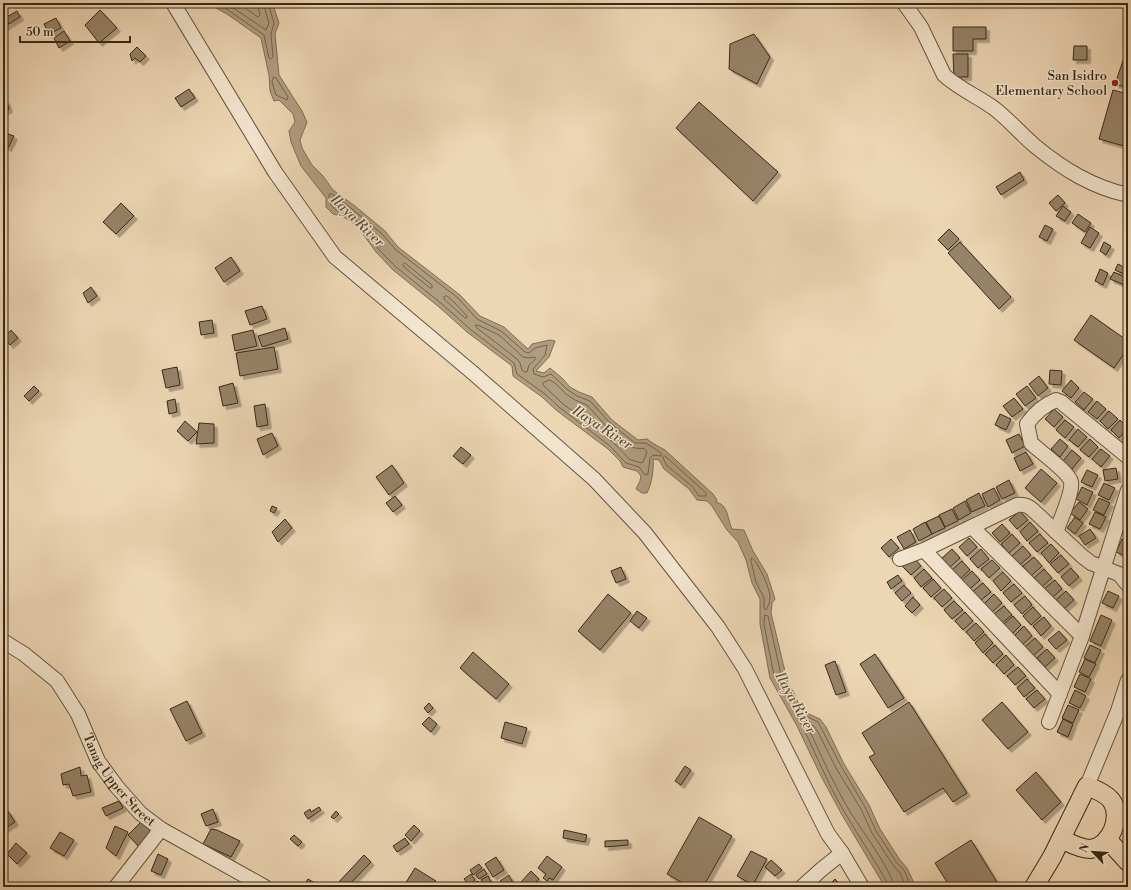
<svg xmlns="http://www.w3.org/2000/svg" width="1131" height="890" font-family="'Libre Bodoni',serif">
<defs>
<filter id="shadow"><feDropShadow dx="3.5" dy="3.5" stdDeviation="0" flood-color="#0004"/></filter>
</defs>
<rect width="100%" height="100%" fill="#edd6b4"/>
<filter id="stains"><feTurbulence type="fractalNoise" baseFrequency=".005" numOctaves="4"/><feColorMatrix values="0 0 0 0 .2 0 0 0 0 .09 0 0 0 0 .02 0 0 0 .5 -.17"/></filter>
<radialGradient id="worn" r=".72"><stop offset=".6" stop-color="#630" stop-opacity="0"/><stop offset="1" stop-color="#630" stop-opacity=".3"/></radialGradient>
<!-- water -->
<path fill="#b09c7f" stroke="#806e55" d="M 214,3 L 270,3 L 273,5 L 279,23 L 275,34 L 279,75 L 302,111 L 307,122 L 300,140 L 302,148 L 312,165 L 323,176 L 333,190 L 355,206 L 385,231 L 398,247 L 460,295 L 480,316 L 504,327 L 528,349 L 532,344 L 550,340 L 555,341 L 549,357 L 536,371 L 544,373 L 550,368 L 562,378 L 570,387 L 579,392 L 592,397 L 612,420 L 638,440 L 647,439 L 654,444 L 665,450 L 713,494 L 717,500 L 716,502 C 729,505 727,519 732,529 L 744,530 L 753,551 L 767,574 L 775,599 L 772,603 L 771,613 L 788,684 L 794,693 L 800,707 L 809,714 L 820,719 L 826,727 L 844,764 L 869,805 L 880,829 L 900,860 L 907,868 L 916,887 L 885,887 L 842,815 L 821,776 L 796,724 L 770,678 L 760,624 L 760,599 L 752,583 L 746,560 L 738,542 L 727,530 L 712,506 L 707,501 L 697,500 L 689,489 L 664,469 L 659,460 L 653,459 C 654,469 652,483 647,493 L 642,493 L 636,489 L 640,481 L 641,476 L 637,471 L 623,467 L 620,461 L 608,449 L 556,410 L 542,397 L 513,376 L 512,366 L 467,332 L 439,307 L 393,270 L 376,252 L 363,234 L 353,223 L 342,216 L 333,214 L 326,207 L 326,198 L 301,166 L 291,142 L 289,131 L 295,122 L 293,114 L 279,100 L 274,101 L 270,91 L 269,75 L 261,38 L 227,14 L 216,8 Z"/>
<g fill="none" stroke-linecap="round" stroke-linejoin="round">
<!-- shore -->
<g stroke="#74634b" stroke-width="1">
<polyline points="218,3 264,35 269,58 271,59 273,57 271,34 274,23 268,3"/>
<polyline points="226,3 266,30 269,23 263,3"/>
<polyline points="238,3 258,17 260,15 257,3"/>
<polygon points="274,77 276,78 288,97 287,100 276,95 272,82"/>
<polygon points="330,194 332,194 352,209 382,234 396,250 458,298 477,319 501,331 525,352 529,353 535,348 547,345 545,355 533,369 534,374 543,377 551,374 568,390 577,396 590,401 610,423 635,443 646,443 661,453 661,456 653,455 650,458 648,474 645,475 639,467 626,463 610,446 559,407 545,394 517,374 514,363 470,329 442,304 396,267 379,250 366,232 355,220 343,212 336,210 331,205 329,196"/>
<polygon points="405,263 432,285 432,288 430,288 404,267 403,265"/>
<polygon points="447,296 454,302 467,316 467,318 465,318 444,299 444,297"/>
<polygon points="476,325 478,325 499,335 523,357 528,358 535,357 535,360 529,365 527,372 525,372 522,370 520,363 517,359 477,328"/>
<path d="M 550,380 L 556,384 L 566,394 L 575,400 L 587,405 L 607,427 L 632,447 C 638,450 645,446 647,452 L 643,462 L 641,463 L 629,459 L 614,443 L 562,403 L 543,385 L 543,383 Z"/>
<polygon points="665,456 706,493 706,496 699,496 692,486 667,466 663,458"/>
<path d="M 752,558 C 758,562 771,590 770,598 C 770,601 768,607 766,610 L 764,608 L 764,598 L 756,582 L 751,561 Z"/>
<polygon points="765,615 768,616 783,684 782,686 780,685 774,676 764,624"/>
<path d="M 888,887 L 888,884 C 875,860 859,837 845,813 C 826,781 813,746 796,714 L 796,711 L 818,722 L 841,766 L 865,807 L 876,831 L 897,863 L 904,870 L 911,887"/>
<path d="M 894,887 C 893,872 858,825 849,810 C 833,783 821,755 808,727 L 809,724 L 814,726 L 818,732 L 836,768 L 861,809 L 872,833 L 893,865 L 900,873 L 906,887"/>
</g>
</g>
<!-- building -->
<g fill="#978369" stroke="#392a17" filter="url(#shadow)">
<polygon points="100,10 117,28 99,43 85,25"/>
<polygon points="17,11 20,17 9,24 5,18"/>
<polygon points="56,18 61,28 49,34 44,24"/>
<polygon points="5,20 8,25 3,28 3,21"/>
<polygon points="953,27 986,27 986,39 973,39 973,51 953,51"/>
<polygon points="64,31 70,41 59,48 54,38"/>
<polygon points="754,34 770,57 757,84 729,69 730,44"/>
<polygon points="1074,46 1087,46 1087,60 1073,60"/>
<polygon points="1128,46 1128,88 1115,84"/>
<polygon points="137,47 146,56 140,62 135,58 132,61 130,54"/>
<polygon points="953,54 968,54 968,77 954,77"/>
<polygon points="189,89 195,98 181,107 175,98"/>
<polygon points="1113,90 1128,94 1128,133 1124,146 1099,139"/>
<polygon points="6,100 9,109 3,112 3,101"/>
<polygon points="699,102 778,172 753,201 676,128"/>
<polygon points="8,134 14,136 8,148 3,145 3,144"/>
<polygon points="1020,172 1024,180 1001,195 996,187"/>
<polygon points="1058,195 1065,203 1056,211 1049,203"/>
<polygon points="121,203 134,216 116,234 103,222"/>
<polygon points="1063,206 1071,212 1065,221 1056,216"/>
<polygon points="1078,214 1091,223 1085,232 1072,223"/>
<polygon points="1045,225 1053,229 1047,241 1039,237"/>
<polygon points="1090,227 1099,233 1090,248 1081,243"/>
<polygon points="949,229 959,239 948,250 938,240"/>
<polygon points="960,242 1011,297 999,309 948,253"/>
<polygon points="1104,242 1111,246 1106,255 1100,251"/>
<polygon points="231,257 240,271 224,282 215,268"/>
<polygon points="1118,264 1128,269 1128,276 1115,270"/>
<polygon points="1100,269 1108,273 1103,285 1095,281"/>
<polygon points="1114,272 1127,278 1124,285 1110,279"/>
<polygon points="91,287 97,296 88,303 83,293"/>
<polygon points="262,306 267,319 250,325 245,311"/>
<polygon points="1091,315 1128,341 1128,348 1114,368 1074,340"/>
<polygon points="212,320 214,333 201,335 199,322"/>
<polygon points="285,328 288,339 262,347 258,336"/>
<polygon points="11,330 18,338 10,345 4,338"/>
<polygon points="253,330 257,346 235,351 232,335"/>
<polygon points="274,347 278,369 240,376 236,353"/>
<polygon points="177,367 180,385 166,388 162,370"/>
<polygon points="1050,370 1062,371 1061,385 1049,384"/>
<polygon points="1039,376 1048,388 1038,396 1029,384"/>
<polygon points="1071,380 1079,388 1071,398 1062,391"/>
<polygon points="233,383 238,403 223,406 219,387"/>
<polygon points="34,386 39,391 29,401 24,396"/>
<polygon points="1027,386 1036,398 1025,406 1016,394"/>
<polygon points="1084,392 1093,399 1084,410 1075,402"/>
<polygon points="1014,398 1023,409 1012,417 1003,406"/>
<polygon points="175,399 177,412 169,414 167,401"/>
<polygon points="1097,401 1106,409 1097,419 1088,412"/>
<polygon points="265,404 268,425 257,427 254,406"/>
<polygon points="1054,409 1063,417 1054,427 1045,419"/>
<polygon points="1109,411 1118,419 1108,429 1100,421"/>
<polygon points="1000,414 1011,419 1006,430 995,425"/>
<polygon points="1065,420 1074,427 1065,438 1056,430"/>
<polygon points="1120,420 1128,428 1119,438 1111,430"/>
<polygon points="185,421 197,432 188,441 177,431"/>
<polygon points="199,423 214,424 214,443 196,444"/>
<polygon points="1078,429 1087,437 1078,447 1069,440"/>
<polygon points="272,433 278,446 263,455 257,439"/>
<polygon points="1019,434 1025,446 1012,453 1006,440"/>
<polygon points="1128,435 1128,446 1123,441"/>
<polygon points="1060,439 1068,446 1060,457 1051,449"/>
<polygon points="1090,439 1098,447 1089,457 1080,450"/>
<polygon points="461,447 471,455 463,464 453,456"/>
<polygon points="1101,449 1110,456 1101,467 1092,459"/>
<polygon points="1072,450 1081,458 1072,469 1063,461"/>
<polygon points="1026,452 1033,464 1020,471 1014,458"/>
<polygon points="392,465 404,483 389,495 376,477"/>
<polygon points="1116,468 1118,479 1105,481 1103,470"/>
<polygon points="1041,469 1057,483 1041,502 1025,488"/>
<polygon points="1087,470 1098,475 1092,487 1081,482"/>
<polygon points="1009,480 1015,493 1002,499 996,487"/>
<polygon points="1104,483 1115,488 1109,500 1098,495"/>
<polygon points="1082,487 1093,492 1087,505 1076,499"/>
<polygon points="994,488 1000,500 988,507 982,494"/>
<polygon points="979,493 985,506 972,512 966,500"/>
<polygon points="395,496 402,505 393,512 386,503"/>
<polygon points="1099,498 1110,503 1104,515 1093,510"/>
<polygon points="965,501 971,513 959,520 953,508"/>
<polygon points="1079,502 1088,509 1080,520 1070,513"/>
<polygon points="272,506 277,508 274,513 270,511"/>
<polygon points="952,509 958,521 945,527 939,515"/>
<polygon points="1020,511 1028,520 1017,529 1009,520"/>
<polygon points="1095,512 1106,517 1100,529 1089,524"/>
<polygon points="939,516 945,528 932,534 926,522"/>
<polygon points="1075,517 1083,523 1075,534 1067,528"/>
<polygon points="285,519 292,528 278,542 272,532"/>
<polygon points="1128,520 1128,536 1121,533"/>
<polygon points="925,522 932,534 919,541 913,529"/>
<polygon points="1030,522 1038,531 1027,541 1020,532"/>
<polygon points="1002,524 1010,533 1000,542 992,533"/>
<polygon points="1090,529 1096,538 1085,545 1079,536"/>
<polygon points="910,530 916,542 904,549 897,537"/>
<polygon points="1012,534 1020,543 1009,553 1001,544"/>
<polygon points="1040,534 1048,543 1037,552 1029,543"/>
<polygon points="969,538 977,547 967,556 959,547"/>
<polygon points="891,539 899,548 889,557 881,548"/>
<polygon points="1122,539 1128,542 1128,554 1127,557 1116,552"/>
<polygon points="1051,544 1059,553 1049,563 1041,553"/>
<polygon points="1023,546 1031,555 1020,565 1012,556"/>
<polygon points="952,549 960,558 949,568 941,559"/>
<polygon points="981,549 989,559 978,568 970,559"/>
<polygon points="1061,555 1069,564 1058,573 1050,564"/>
<polygon points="913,557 921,566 911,575 902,566"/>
<polygon points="1034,557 1042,566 1031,576 1023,566"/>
<polygon points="992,560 1000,568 989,578 981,569"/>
<polygon points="962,561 970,570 960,579 952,570"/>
<polygon points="621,567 626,579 616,583 611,571"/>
<polygon points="1071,568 1079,577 1069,586 1061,577"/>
<polygon points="924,569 932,578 921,587 914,578"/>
<polygon points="1044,569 1052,578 1042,587 1034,578"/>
<polygon points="972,571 980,580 970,589 962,580"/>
<polygon points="1003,572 1011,581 1001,591 993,581"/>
<polygon points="898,575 902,581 891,589 887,582"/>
<polygon points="933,579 941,588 931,597 923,588"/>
<polygon points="1055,580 1062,589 1052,598 1044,589"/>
<polygon points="983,583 991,592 980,601 972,592"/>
<polygon points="1014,584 1022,593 1011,602 1003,593"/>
<polygon points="904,585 911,593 902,601 895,593"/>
<polygon points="944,589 952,598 942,607 934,598"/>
<polygon points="1066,591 1074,600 1064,609 1056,600"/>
<polygon points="1108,591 1119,596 1113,608 1102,603"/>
<polygon points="608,594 631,613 600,650 578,631"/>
<polygon points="994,594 1002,603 991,613 984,604"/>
<polygon points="1025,596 1032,605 1022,614 1014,605"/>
<polygon points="913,597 920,605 912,613 905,606"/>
<polygon points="954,601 963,610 952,619 944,610"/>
<polygon points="1004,606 1012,615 1001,624 993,615"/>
<polygon points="1033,607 1041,616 1031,625 1023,616"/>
<polygon points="637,611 647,618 639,628 630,621"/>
<polygon points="965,612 973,621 963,630 955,621"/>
<polygon points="1101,615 1112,620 1101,646 1090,641"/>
<polygon points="1013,616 1021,625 1011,635 1003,625"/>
<polygon points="1044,617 1051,626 1041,636 1033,626"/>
<polygon points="976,623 984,632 974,641 966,632"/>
<polygon points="1024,626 1032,636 1022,645 1014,636"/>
<polygon points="1059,631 1067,640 1056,649 1048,640"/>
<polygon points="985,634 993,643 983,653 975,643"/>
<polygon points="1035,638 1043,647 1033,656 1025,647"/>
<polygon points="995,645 1003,654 993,663 985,654"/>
<polygon points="1090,645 1101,650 1095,663 1084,658"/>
<polygon points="1047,649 1055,658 1045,667 1037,658"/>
<polygon points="473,652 509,684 496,699 460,668"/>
<polygon points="875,654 904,698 888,708 860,664"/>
<polygon points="1006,655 1014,665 1004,674 996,665"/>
<polygon points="1085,659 1096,664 1089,677 1079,672"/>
<polygon points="835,661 846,692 836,695 825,665"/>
<polygon points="1018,667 1026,676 1015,685 1007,676"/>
<polygon points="1080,674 1091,679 1085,692 1074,687"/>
<polygon points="1027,679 1035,688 1024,697 1017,688"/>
<polygon points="1037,690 1045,699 1034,708 1026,699"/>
<polygon points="1075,690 1086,696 1080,708 1069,703"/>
<polygon points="187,701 202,733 186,741 170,709"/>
<polygon points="909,702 967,793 953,802 943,788 904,812 869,757 875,754 862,733"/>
<polygon points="1002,702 1028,732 1008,749 982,720"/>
<polygon points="429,703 433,708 428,713 424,708"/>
<polygon points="1068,705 1079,710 1073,723 1062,718"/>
<polygon points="429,717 437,724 431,732 422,724"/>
<polygon points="1063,719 1073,724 1068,737 1057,732"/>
<polygon points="505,722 527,728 522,744 501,738"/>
<polygon points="685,766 691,770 681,785 675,781"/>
<polygon points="80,767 81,776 87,775 91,792 73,796 69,784 63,785 61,774"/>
<polygon points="1036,772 1061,802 1042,820 1016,790"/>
<polygon points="119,801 123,808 106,816 102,808"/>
<polygon points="319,807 321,810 308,819 304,813 310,809 311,812"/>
<polygon points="213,809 218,822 206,826 201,814"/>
<polygon points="8,811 15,822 3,830 3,814"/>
<polygon points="336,811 339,814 334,819 331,817"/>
<polygon points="699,817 732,836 703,887 690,887 667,874"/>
<polygon points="143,820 156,833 140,848 128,835"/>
<polygon points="414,825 420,831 411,841 405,835"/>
<polygon points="115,826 128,832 116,856 106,848"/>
<polygon points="211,829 217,830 240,841 231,857 203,844"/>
<polygon points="564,830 587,835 585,842 563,838"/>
<polygon points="60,832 74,840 64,856 50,848"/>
<polygon points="294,835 302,842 298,846 290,839"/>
<polygon points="405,838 409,844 397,852 393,846"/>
<polygon points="628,840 628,845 605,847 605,841"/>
<polygon points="971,840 1000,887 950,887 935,863"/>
<polygon points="16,843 27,853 17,864 7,854"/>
<polygon points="751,851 767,859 753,885 737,876"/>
<polygon points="158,854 168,859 161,875 151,871"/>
<polygon points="364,855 371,862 347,887 339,887 336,885"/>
<polygon points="547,856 562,867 553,880 549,878 547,881 543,878 546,874 538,868"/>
<polygon points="496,857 504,870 493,877 485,864"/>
<polygon points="771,860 782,870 775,876 765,867"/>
<polygon points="479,864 482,868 473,875 470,870"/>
<polygon points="415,868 436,881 432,887 410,887 405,884"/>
<polygon points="484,869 487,874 479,879 476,875"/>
<polygon points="531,871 539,879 531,887 525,887 521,882"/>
<polygon points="471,874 475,880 469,885 464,879"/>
<polygon points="509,875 513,883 504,887 500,881"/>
<polygon points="488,876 491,882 485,886 481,880"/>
<polygon points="308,879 318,885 317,887 303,887"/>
<polygon points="835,879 841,886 840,887 827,887"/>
<polygon points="478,881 480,884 475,887 473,884"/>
<polygon points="622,882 626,887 617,887"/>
<polygon points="556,884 567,887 555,887"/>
</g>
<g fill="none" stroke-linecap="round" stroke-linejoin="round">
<!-- minor casing -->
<g stroke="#66553e" stroke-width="16">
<g id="minor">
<polyline points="173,3 275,172 335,257 473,373 594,479 645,533 718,627 745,669 828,834 842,853 862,887"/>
<path d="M 904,3 L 921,27 L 944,75 C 959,89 979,97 995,109 C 1009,120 1021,134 1035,146 C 1063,169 1092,187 1128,195"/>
<polyline points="972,527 1082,636"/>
<path d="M 1056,532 C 1060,521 1073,492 1071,482 C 1069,472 1039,451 1031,443 L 1027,424 C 1034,414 1044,405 1056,400 L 1061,402 L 1128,457"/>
<polyline points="924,550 1060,694"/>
<path d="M 900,559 L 924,550 L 1017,505 C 1025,504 1029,506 1035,512 L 1082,556 L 1091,563 L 1119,574 L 1128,585"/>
<path id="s1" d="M 3,641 L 24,654 L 57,681 L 78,714 L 98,761 L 117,787 L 140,813 L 161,829 L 265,887"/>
<polyline points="1049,722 1082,636 1128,490"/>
<polyline points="1087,786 1118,711 1128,680"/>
<polyline points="116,887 161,829"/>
<polyline points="802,887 822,869 842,853"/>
</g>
</g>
<!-- major casing -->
<g stroke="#392a17" stroke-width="20">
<g id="major">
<polyline points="1107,839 1128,862"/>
<path d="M 1034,887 L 1052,857 L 1087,786 C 1095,789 1105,793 1111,800 C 1123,816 1111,847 1090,849 C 1080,849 1070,843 1061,839"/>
</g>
</g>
<!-- minor -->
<use href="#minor" stroke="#f3e4ce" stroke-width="14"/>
<!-- major -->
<use href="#major" stroke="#edd6b4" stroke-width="18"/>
</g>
<!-- markers -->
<circle fill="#8f2418" stroke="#f3e4ce" stroke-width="1.5" cx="1115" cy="83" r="4"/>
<g text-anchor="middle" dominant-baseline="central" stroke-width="3" stroke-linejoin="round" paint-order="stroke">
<!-- poi labels -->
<g font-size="13" fill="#392a17" stroke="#f3e4ce" text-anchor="end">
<text x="1107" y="76">San Isidro<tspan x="1107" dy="15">Elementary School</tspan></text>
</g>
<!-- street labels -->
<g font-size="13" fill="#392a17" stroke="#f3e4ce">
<text stroke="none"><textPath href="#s1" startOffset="185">Tanag Upper Street</textPath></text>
</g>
<!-- water labels -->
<g font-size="14" font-style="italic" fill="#5d4c36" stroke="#f3e4ce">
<text transform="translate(357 221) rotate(44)">Ilaya River</text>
<text transform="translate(602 428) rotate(33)">Ilaya River</text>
<text transform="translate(795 703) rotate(61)">Ilaya River</text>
</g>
</g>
<!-- margin -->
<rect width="1131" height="890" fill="none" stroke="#edd6b4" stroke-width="16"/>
<rect x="4" y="4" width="1123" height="882" fill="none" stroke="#392a17" stroke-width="2"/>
<rect x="8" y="8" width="1115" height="874" fill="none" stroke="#392a17"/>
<!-- north arrow -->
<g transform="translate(1093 852) rotate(295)" stroke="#f3e4ce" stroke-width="3" paint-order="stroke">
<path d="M0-3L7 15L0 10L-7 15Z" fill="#392a17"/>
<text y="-6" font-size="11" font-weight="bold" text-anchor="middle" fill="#392a17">N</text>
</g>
<!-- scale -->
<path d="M20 36v6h110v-6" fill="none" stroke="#392a17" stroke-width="2"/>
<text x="26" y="36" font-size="12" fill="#392a17" stroke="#f3e4ce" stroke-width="3" paint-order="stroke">50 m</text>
<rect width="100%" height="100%" filter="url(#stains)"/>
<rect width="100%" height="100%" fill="url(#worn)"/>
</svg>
